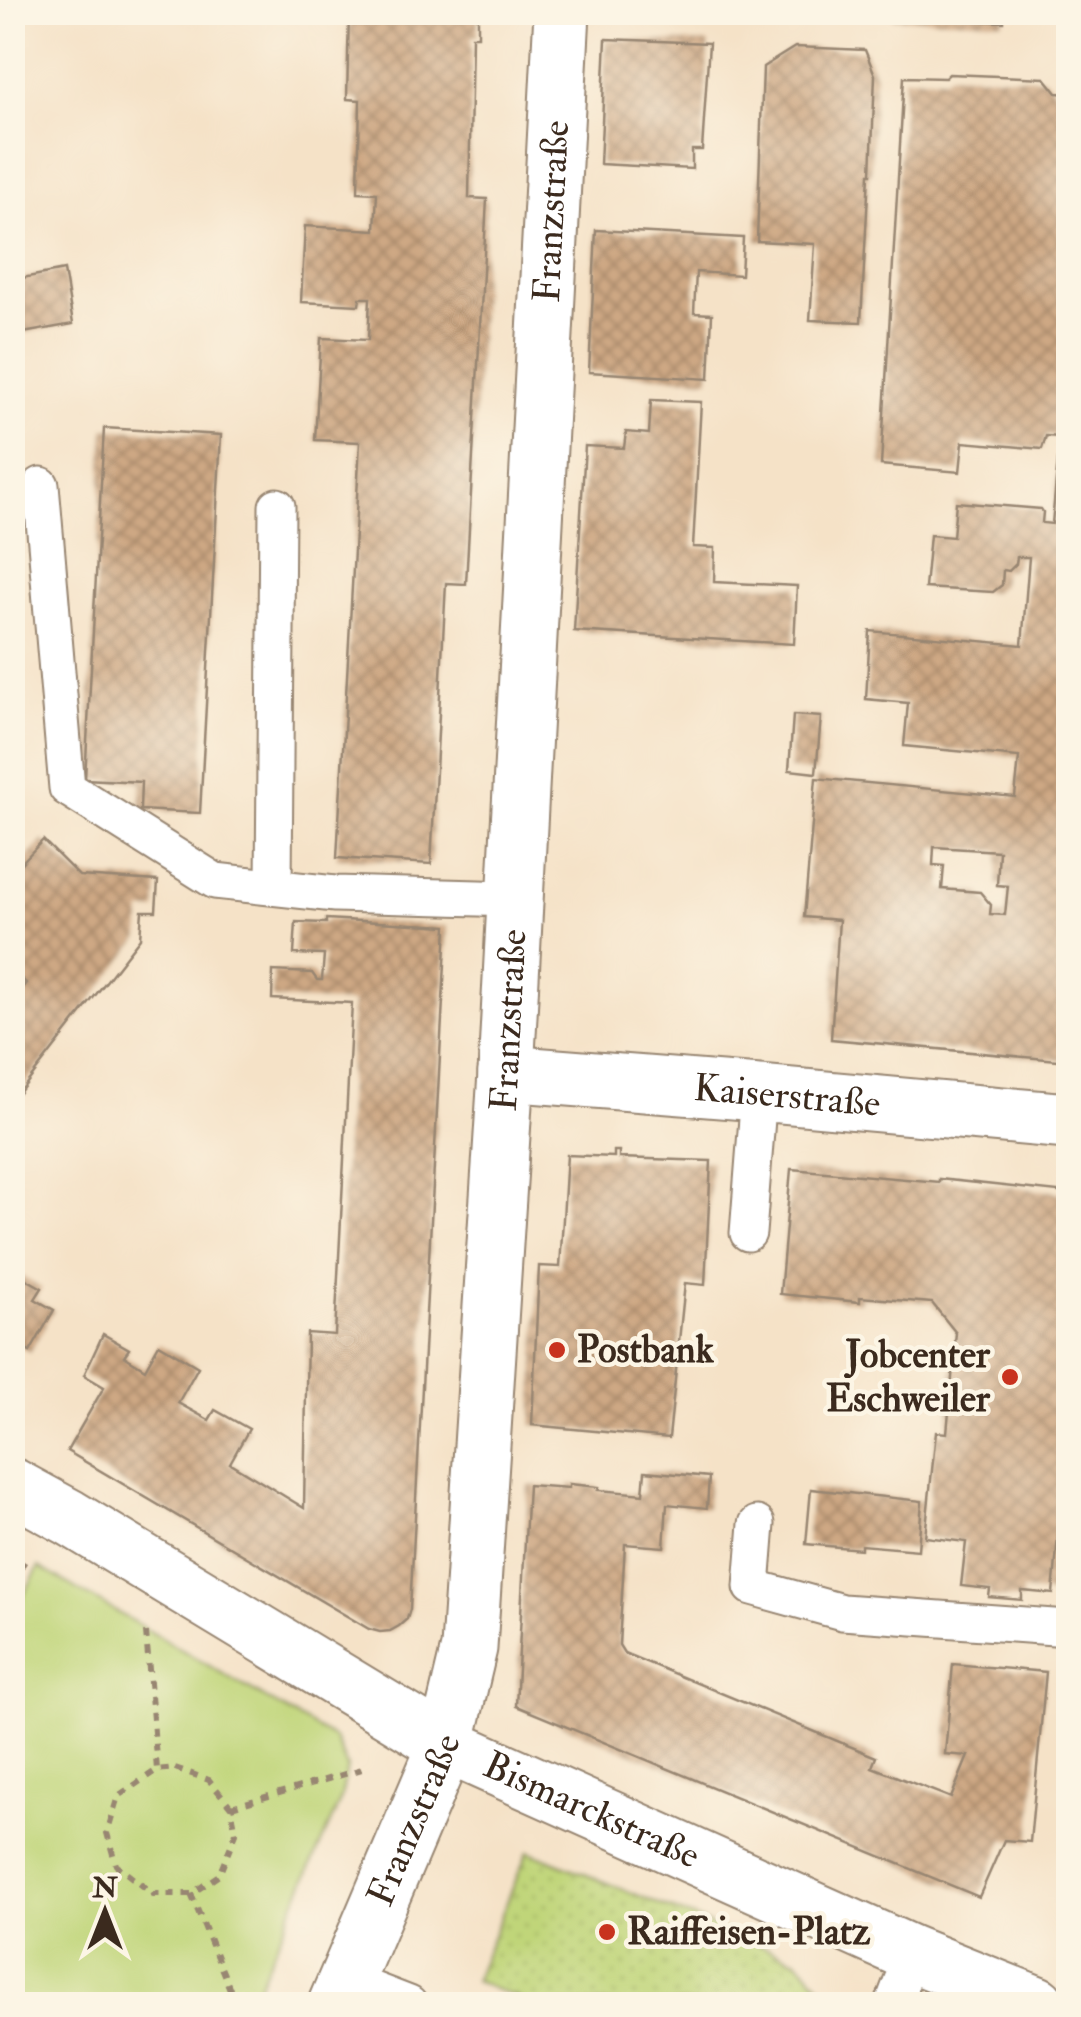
<svg xmlns="http://www.w3.org/2000/svg" width="1081" height="2017" font-family="'IM FELL Double Pica',serif">
<defs>
<pattern id="grass-dots" width="8" height="8" patternUnits="userSpaceOnUse" patternTransform="scale(2.5)"><rect width="8" height="8" fill="#c0d579"/><path d="M2 2h.1M6 6h.1" fill="none" stroke="#a6b768" stroke-width="1.8" stroke-linecap="round"/></pattern>
<pattern id="building-cross-hatch" width="8" height="8" patternUnits="userSpaceOnUse" patternTransform="scale(2.5)"><rect width="8" height="8" fill="#cea884"/><path d="M0 0l8 8M0 8l8-8" fill="none" stroke="#a8896b"/></pattern>
</defs>
<rect width="100%" height="100%" fill="#fcf5e5"/>
<filter id="ink" filterUnits="userSpaceOnUse"><feTurbulence type="fractalNoise" baseFrequency=".01" numOctaves="2"/><feDisplacementMap in="SourceGraphic" scale="20" xChannelSelector="R" yChannelSelector="G"/><feConvolveMatrix kernelMatrix="1 2 1 2 8 2 1 2 1" color-interpolation-filters="sRGB"/></filter>
<filter id="wash" filterUnits="userSpaceOnUse"><feTurbulence type="fractalNoise" baseFrequency=".0048" numOctaves="4" result="noise"/><feDisplacementMap in="SourceGraphic" scale="40" xChannelSelector="R" yChannelSelector="G"/><feGaussianBlur stdDeviation="2.25" result="paint"/><feColorMatrix in="noise" values="0 0 0 0 0 0 0 0 0 0 0 0 0 0 0 0 0 1.4 0 .05"/><feComposite in="paint" operator="in"/></filter>
<g filter="url(#wash)">
<rect width="100%" height="100%" fill="#f5e2c7"/>
<!-- grass -->
<polygon fill="url(#grass-dots)" stroke="#7e804c" stroke-width="2.5" points="528,1851 797,1960 823,1988 828,2004 532,2004 474,1981"/>
<!-- park -->
<polygon fill="#c0d579" stroke="#7e804c" stroke-width="2.5" points="39,1567 335,1739 347,1767 341,1799 250,2004 13,2004 13,1614"/>
<g id="blocks">
<!-- building -->
<g fill="url(#building-cross-hatch)" fill-rule="evenodd">
<polygon points="349,12 478,12 478,36 472,36 469,198 487,199 466,584 446,583 431,864 337,858 360,442 315,440 321,338 368,340 370,298 360,298 359,305 301,302 305,226 375,230 377,193 358,192 360,100 347,99"/>
<polygon points="892,12 1004,12 1004,22 892,18"/>
<polygon points="606,39 709,43 702,150 692,150 692,169 600,164"/>
<polygon points="795,47 865,50 875,75 871,174 869,174 861,322 810,320 815,244 757,241 763,67"/>
<path d="M 949,74 L 1045,78 L 1057,93 L 1068,94 L 1068,1061 L 831,1039 L 839,920 L 804,917 L 816,778 L 1015,797 L 1019,757 L 904,746 L 908,703 L 866,699 L 870,631 L 1022,645 L 1029,557 L 1017,557 L 1016,564 L 1009,571 L 1003,570 L 1002,585 L 993,592 L 925,588 L 930,535 L 953,537 L 956,502 L 1041,509 L 1043,512 L 1042,523 L 1052,524 L 1060,437 L 1046,436 L 1042,449 L 963,442 L 960,472 L 881,465 L 904,77 L 945,78 ZM 934,847 L 999,851 L 997,885 L 1008,886 L 1005,915 L 990,914 L 991,905 L 980,892 L 942,889 L 944,866 L 933,865 Z"/>
<polygon points="12,164 15,164 19,191 12,192"/>
<polygon points="596,230 743,238 741,275 696,272 694,313 712,314 709,379 589,372"/>
<polygon points="64,270 73,324 12,335 12,280"/>
<polygon points="651,400 701,402 693,547 715,548 714,582 797,586 794,644 574,631 585,446 624,448 626,432 649,434"/>
<polygon points="104,428 221,435 200,813 140,810 141,782 85,779"/>
<polygon points="793,715 821,717 816,773 789,770"/>
<polygon points="43,840 79,876 158,881 156,911 142,911 140,938 12,1102 12,1000 26,983 12,969 12,873"/>
<polygon points="326,919 447,926 410,1609 407,1619 399,1626 390,1631 380,1632 369,1629 67,1451 104,1387 84,1375 103,1334 129,1349 124,1356 145,1369 159,1344 198,1367 178,1403 209,1420 215,1410 249,1429 230,1463 304,1508 307,1333 335,1335 352,1003 272,999 273,971 312,973 317,980 322,980 324,955 294,954 296,922 326,923"/>
<polygon points="614,1151 619,1151 619,1158 711,1161 705,1285 685,1283 669,1438 532,1425 539,1266 560,1267 567,1155 614,1157"/>
<polygon points="791,1169 939,1182 939,1179 1068,1193 1068,1421 1053,1594 1022,1591 1022,1600 989,1597 990,1589 961,1586 966,1542 925,1537 936,1432 947,1433 956,1333 932,1303 860,1297 860,1302 780,1294"/>
<polygon points="12,1271 42,1288 35,1299 54,1310 30,1352 12,1342"/>
<polygon points="645,1471 709,1477 707,1508 667,1504 664,1547 625,1544 619,1645 624,1653 876,1757 872,1767 951,1798 968,1756 945,1754 953,1664 1046,1672 1030,1842 1004,1840 979,1897 516,1706 528,1485 569,1488 569,1484 599,1487 598,1490 643,1494"/>
<polygon points="811,1489 922,1501 918,1550 861,1545 861,1549 806,1544"/>
</g>
</g>
</g>
<g filter="url(#ink)">
<use href="#blocks" fill-opacity="0" stroke="#988672" stroke-width="2.5"/>
<g fill="none" stroke-linecap="round" stroke-linejoin="round">
<!-- service casing -->
<g stroke="#988672" stroke-width="39">
<g id="service">
<polyline points="41,485 67,788 215,881 335,894 515,899"/>
<polyline points="274,887 277,506"/>
<polyline points="748,1233 759,1093"/>
<polyline points="757,1524 752,1587 842,1612 1068,1628"/>
<polyline points="347,1980 409,2004"/>
<polyline points="893,2004 912,1954"/>
</g>
</g>
<!-- minor casing -->
<g stroke="#988672" stroke-width="59">
<g id="minor">
<path id="s1" d="M 506,1073 L 759,1093 L 1068,1121"/>
<path id="s2" d="M 12,1486 L 69,1517 L 446,1745 L 912,1954 L 1037,2004"/>
<path id="s3" d="M 336,2004 L 446,1745 L 469,1648 L 506,1073 L 562,12"/>
</g>
</g>
<!-- path -->
<g stroke="#988672" stroke-width="6" stroke-dasharray="8 8" stroke-linecap="butt">
<polyline points="12,1582 26,1559"/>
<polyline points="146,1632 157,1770"/>
<polygon points="175,1768 209,1780 231,1807 236,1833 219,1875 191,1894 153,1894 116,1865 107,1833 118,1796 157,1770"/>
<polyline points="231,1807 369,1767"/>
<polyline points="191,1894 236,2004"/>
</g>
<!-- service -->
<use href="#service" stroke="#fff" stroke-width="35"/>
<!-- minor -->
<use href="#minor" stroke="#fff" stroke-width="55"/>
</g>
</g>
<!-- markers -->
<g fill="#c8321e" stroke="#fcf5e5" stroke-width="4">
<circle cx="557" cy="1350" r="10"/>
<circle cx="1010" cy="1377" r="10"/>
<circle cx="607" cy="1932" r="10"/>
</g>
<g text-anchor="middle" dominant-baseline="central" stroke-width="9" stroke-linejoin="round" paint-order="stroke">
<!-- street labels -->
<g font-size="38" fill="#3b2a1e" stroke="#fcf5e5">
<text stroke="none"><textPath href="#s3" startOffset="1820">Franzstraße</textPath></text>
<text stroke="none"><textPath href="#s3" startOffset="1010">Franzstraße</textPath></text>
<text stroke="none"><textPath href="#s1" startOffset="282">Kaiserstraße</textPath></text>
<text stroke="none"><textPath href="#s2" startOffset="665">Bismarckstraße</textPath></text>
<text stroke="none"><textPath href="#s3" startOffset="200">Franzstraße</textPath></text>
</g>
<!-- poi labels -->
<g font-size="38" font-weight="bold" fill="#3b2a1e" stroke="#fcf5e5" text-anchor="start">
<text x="577" y="1350">Postbank</text>
<text x="990" y="1355" text-anchor="end">Jobcenter<tspan x="990" dy="44">Eschweiler</tspan></text>
<text x="627" y="1932">Raiffeisen-Platz</text>
</g>
</g>
<!-- margin -->
<rect width="1081" height="2017" fill="none" stroke="#fcf5e5" stroke-width="50"/>
<!-- north arrow -->
<g transform="translate(105 1912)" stroke="#fcf5e5" stroke-width="8" paint-order="stroke">
<path d="M0-8L18 38L0 25L-18 38Z" fill="#3b2a1e"/>
<text y="-15" font-size="28" font-weight="bold" text-anchor="middle" fill="#3b2a1e">N</text>
</g>
</svg>
